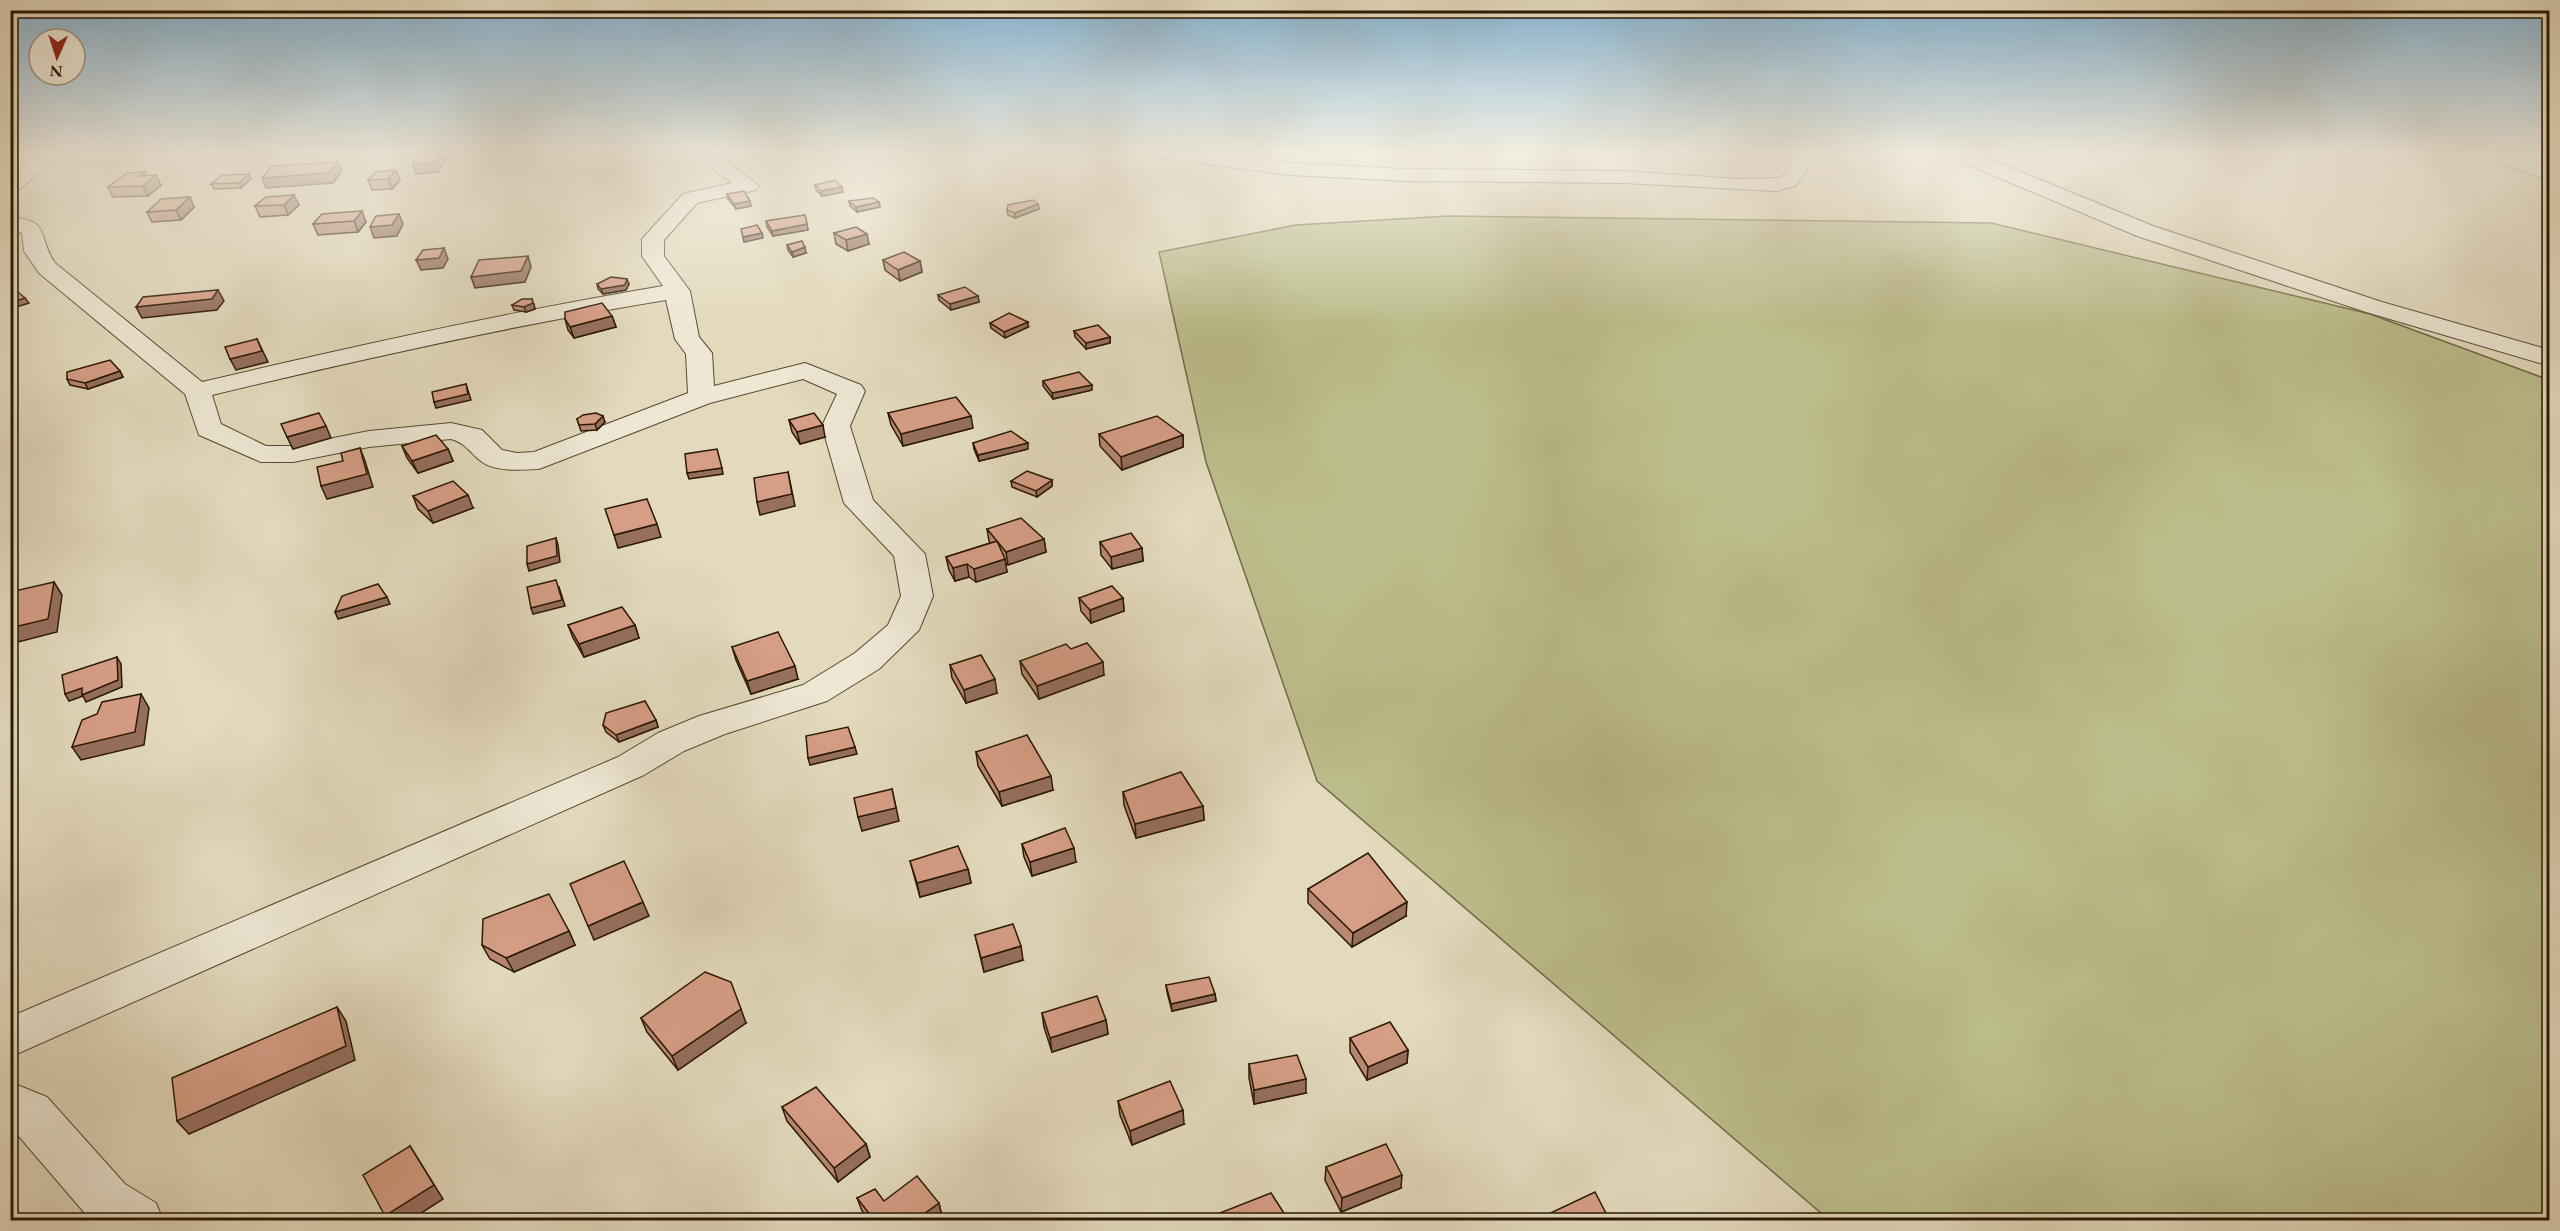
<svg xmlns="http://www.w3.org/2000/svg" width="2560" height="1231" font-family="'EB Garamond',serif">
<rect width="100%" height="100%" fill="#e3dabd"/>
<filter id="stains"><feTurbulence type="fractalNoise" baseFrequency=".00333" numOctaves="4"/><feColorMatrix values="0 0 0 0 .2 0 0 0 0 .09 0 0 0 0 .02 0 0 0 .5 -.17"/></filter>
<radialGradient id="worn" r=".72"><stop offset=".6" stop-color="#630" stop-opacity="0"/><stop offset="1" stop-color="#630" stop-opacity=".3"/></radialGradient>
<!-- green -->
<polygon fill="#bcbd8c" stroke="#736a48" stroke-width="1.5" points="1449,216 1991,223 2370,314 2549,380 2549,1220 1829,1220 1317,781 1206,462 1159,252 1296,225"/>
<g fill="none" stroke-linecap="round" stroke-linejoin="round">
<!-- minor casing -->
<g stroke="#584832" stroke-width="2">
<g id="minor">
<polygon points="43,151 65,151 17,191 10,193 10,177"/>
<path d="M 705,151 L 724,151 L 729,163 L 759,186 L 756,190 L 697,203 L 664,240 L 664,256 L 690,291 L 699,337 L 712,353 L 714,386 L 805,363 L 861,385 L 865,391 L 850,426 L 873,500 L 925,554 L 933,596 L 919,630 L 879,669 L 827,701 L 725,734 L 684,751 L 644,775 L 10,1057 L 10,1017 L 618,757 L 658,733 L 699,716 L 803,685 L 855,653 L 888,625 L 901,596 L 894,556 L 844,503 L 822,426 L 837,394 L 803,379 L 710,403 L 539,469 C 522,470 496,472 482,462 C 470,453 466,443 451,439 L 369,447 L 293,462 L 261,462 L 199,435 L 185,394 L 39,273 L 24,251 L 22,233 L 10,229 L 10,217 C 52,220 37,237 55,263 L 202,382 C 355,346 508,312 663,286 L 642,256 L 642,239 L 683,194 L 732,183 L 714,170 ZM 666,300 L 675,339 L 686,354 L 688,393 L 534,452 L 517,453 L 502,450 L 482,430 L 451,423 L 369,431 L 293,446 L 266,446 L 221,424 L 212,395 C 362,359 513,325 666,300 Z"/>
<polygon points="1146,151 1202,151 1291,163 1405,169 1623,171 1737,179 1781,178 1799,151 1821,151 1795,186 1776,191 1623,183 1405,181 1291,175 1155,157"/>
<polygon points="1943,151 1970,151 2153,226 2382,302 2550,350 2550,366 2366,312 2137,236 1945,155"/>
<polygon points="2468,151 2498,151 2550,167 2550,180 2470,155"/>
<polygon points="10,1082 47,1097 125,1184 156,1203 163,1220 94,1220 89,1218 10,1126"/>
</g>
</g>
<!-- minor -->
<use href="#minor" fill="#ede7d4" fill-rule="evenodd"/>
</g>
<!-- wall -->
<g fill="#b88873" stroke="#2a1803" stroke-width="1.5">
<polygon points="396,170 400,180 392,189 372,190 368,180"/>
<polygon points="147,176 161,185 148,196 113,197 108,187"/>
<polygon points="251,179 241,188 214,189 211,184"/>
<polygon points="815,185 843,192 822,196 816,190"/>
<polygon points="727,194 751,206 736,209 728,199"/>
<polygon points="266,197 299,205 288,215 260,217 255,206"/>
<polygon points="849,201 879,202 880,207 857,212 850,206"/>
<polygon points="1038,204 1039,209 1015,218 1008,215 1007,210"/>
<polygon points="194,207 181,220 152,222 147,212"/>
<polygon points="322,214 366,222 358,232 318,235 313,224"/>
<polygon points="805,215 808,230 773,236 767,227 766,221"/>
<polygon points="834,233 869,244 848,251 836,244"/>
<polygon points="787,245 806,253 793,257 788,250"/>
<polygon points="883,260 920,261 922,272 900,281 885,270"/>
<polygon points="597,284 629,284 626,290 603,294 598,289"/>
<polygon points="938,295 978,296 979,302 951,310 939,300"/>
<polygon points="534,304 535,309 526,312 514,310 512,305"/>
<polygon points="612,316 616,327 574,338 568,330 565,319"/>
<polygon points="990,323 1028,327 1005,338 991,328"/>
<polygon points="1074,331 1110,337 1110,343 1086,349 1075,337"/>
<polygon points="120,371 123,377 88,389 70,385 67,379"/>
<polygon points="1043,381 1092,390 1053,399 1043,386"/>
<polygon points="888,413 973,428 903,446 891,425"/>
<polygon points="577,419 605,422 597,430 581,431"/>
<polygon points="789,420 825,437 800,444 792,432"/>
<polygon points="1099,434 1183,435 1183,447 1122,470 1100,446"/>
<polygon points="973,443 1028,449 979,461 974,449"/>
<polygon points="402,446 448,449 453,461 418,473 407,458"/>
<polygon points="1052,480 1052,486 1037,497 1012,487 1011,481"/>
<polygon points="413,496 473,508 433,523 418,509"/>
<polygon points="987,529 1044,539 1046,552 1008,565 1005,562 1007,572 976,582 969,577 955,581 949,570 946,557 990,543 989,541"/>
<polygon points="1100,542 1142,548 1143,561 1112,569 1101,555"/>
<polygon points="1079,598 1123,598 1124,611 1091,623 1081,611"/>
<polygon points="568,625 635,625 639,638 584,657 573,638"/>
<polygon points="732,647 798,679 751,694 736,660"/>
<polygon points="1071,649 1104,675 1039,699 1022,674 1020,661"/>
<polygon points="950,665 997,693 966,703 952,678"/>
<polygon points="656,720 658,727 619,742 606,732 603,725"/>
<polygon points="976,752 1053,790 1002,806 978,766"/>
<polygon points="1123,792 1203,806 1204,820 1136,838 1124,805"/>
<polygon points="1022,844 1076,862 1032,876 1024,857"/>
<polygon points="910,861 968,869 971,883 920,897"/>
<polygon points="1308,889 1406,916 1352,947 1308,903"/>
<polygon points="569,931 575,945 514,972 490,959 482,945"/>
<polygon points="975,935 1023,960 984,972"/>
<polygon points="1166,985 1215,994 1216,1001 1172,1011 1167,992"/>
<polygon points="1042,1013 1106,1020 1108,1034 1052,1052 1044,1027"/>
<polygon points="641,1018 746,1023 678,1070 647,1032"/>
<polygon points="1350,1038 1408,1050 1407,1063 1367,1080 1350,1052"/>
<polygon points="1249,1064 1306,1093 1254,1104 1249,1078"/>
<polygon points="1118,1101 1184,1124 1132,1145 1120,1115"/>
<polygon points="782,1107 866,1144 870,1157 838,1182 787,1121"/>
<polygon points="1326,1167 1401,1188 1341,1212 1325,1180"/>
<polygon points="857,1198 884,1201 939,1203 942,1217 937,1221 869,1221 862,1211"/>
</g>
<!-- shaded-wall -->
<g fill="#966f5e" stroke="#2a1803" stroke-width="1.5">
<polygon points="442,151 445,151 447,158 438,172 416,174 412,164"/>
<polygon points="338,162 342,171 333,183 266,188 262,178"/>
<polygon points="396,170 400,180 392,189 388,179"/>
<polygon points="145,172 149,180 156,175 161,185 148,196 143,186 140,176"/>
<polygon points="249,174 251,179 241,188 239,183"/>
<polygon points="842,187 843,192 822,196 821,191"/>
<polygon points="294,195 299,205 288,215 284,205"/>
<polygon points="190,197 194,207 181,220 176,210"/>
<polygon points="750,201 751,206 736,209 734,204"/>
<polygon points="879,202 880,207 857,212 856,207"/>
<polygon points="1038,204 1039,209 1015,218 1015,213"/>
<polygon points="362,211 366,222 358,232 354,221"/>
<polygon points="399,214 403,224 397,236 374,238 370,227"/>
<polygon points="807,224 808,230 773,236 772,231"/>
<polygon points="762,233 763,238 744,242 743,237"/>
<polygon points="867,234 869,244 848,251 846,240"/>
<polygon points="805,247 806,253 793,257 792,252"/>
<polygon points="444,248 448,259 443,268 421,270 416,260"/>
<polygon points="528,256 531,267 525,282 475,288 471,277"/>
<polygon points="920,261 922,272 900,281 898,270"/>
<polygon points="627,279 629,284 626,290 603,294 601,289"/>
<polygon points="218,290 224,301 217,310 142,318 136,307"/>
<polygon points="978,296 979,302 951,310 950,304"/>
<polygon points="25,298 29,303 10,309 10,303"/>
<polygon points="532,299 535,309 526,312 524,307"/>
<polygon points="612,316 616,327 574,338 570,327"/>
<polygon points="1028,322 1028,327 1005,338 1004,332"/>
<polygon points="1110,337 1110,343 1086,349 1086,343"/>
<polygon points="257,339 268,362 236,370 230,359"/>
<polygon points="120,371 123,377 88,389 85,383"/>
<polygon points="466,384 471,400 436,408 434,402"/>
<polygon points="1092,385 1092,390 1053,399 1052,393"/>
<polygon points="603,416 605,422 597,430 595,424"/>
<polygon points="971,416 973,428 903,446 901,434"/>
<polygon points="823,425 825,437 800,444 797,432"/>
<polygon points="326,426 331,438 293,449 287,437"/>
<polygon points="1183,435 1183,447 1122,470 1121,457"/>
<polygon points="1028,443 1028,449 979,461 978,455"/>
<polygon points="360,448 365,461 373,487 327,499 321,486"/>
<polygon points="448,449 453,461 418,473 412,461"/>
<polygon points="722,468 723,474 689,479 687,473"/>
<polygon points="788,472 795,506 760,515 757,502"/>
<polygon points="1052,480 1052,486 1037,497 1036,491"/>
<polygon points="468,495 473,508 433,523 428,511"/>
<polygon points="657,524 661,537 618,548 614,535"/>
<polygon points="556,538 558,545 560,562 529,571 527,564"/>
<polygon points="1044,539 1046,552 1008,565 1006,552"/>
<polygon points="1142,548 1143,561 1112,569 1111,557"/>
<polygon points="1005,559 1007,572 976,582 974,569"/>
<polygon points="967,564 969,577 955,581 953,568"/>
<polygon points="54,582 62,595 57,632 10,644 10,628"/>
<polygon points="559,587 565,606 533,614 531,608"/>
<polygon points="387,597 390,604 338,619 335,612"/>
<polygon points="1123,598 1124,611 1091,623 1090,610"/>
<polygon points="635,625 639,638 584,657 579,644"/>
<polygon points="117,657 121,664 122,687 86,702 83,696 69,701 65,694"/>
<polygon points="1103,662 1104,675 1039,699 1037,686"/>
<polygon points="795,666 798,679 751,694 747,681"/>
<polygon points="995,679 997,693 966,703 964,690"/>
<polygon points="141,694 149,708 144,745 81,760 72,747"/>
<polygon points="656,720 658,727 619,742 616,735"/>
<polygon points="855,747 857,754 810,765 808,758"/>
<polygon points="1051,776 1053,790 1002,806 999,792"/>
<polygon points="892,789 899,821 862,831 858,817"/>
<polygon points="10,791 16,798 10,818"/>
<polygon points="1203,806 1204,820 1136,838 1135,824"/>
<polygon points="1074,848 1076,862 1032,876 1030,862"/>
<polygon points="968,869 971,883 920,897 917,883"/>
<polygon points="643,902 649,916 594,940 588,926"/>
<polygon points="1407,902 1406,916 1352,947 1353,933"/>
<polygon points="569,931 575,945 514,972 506,958"/>
<polygon points="1021,946 1023,960 984,972 981,958"/>
<polygon points="1215,994 1216,1001 1172,1011 1171,1004"/>
<polygon points="337,1007 346,1021 355,1060 189,1134 177,1121"/>
<polygon points="741,1009 746,1023 678,1070 672,1056"/>
<polygon points="1106,1020 1108,1034 1052,1052 1050,1038"/>
<polygon points="1408,1050 1407,1063 1367,1080 1368,1067"/>
<polygon points="1306,1079 1306,1093 1254,1104 1254,1090"/>
<polygon points="1183,1110 1184,1124 1132,1145 1130,1131"/>
<polygon points="866,1144 870,1157 838,1182 834,1168"/>
<polygon points="410,1146 443,1199 409,1221 388,1221 385,1216"/>
<polygon points="1402,1175 1401,1188 1341,1212 1342,1198"/>
<polygon points="939,1203 942,1217 937,1221 914,1221"/>
</g>
<!-- building -->
<g fill="#d69e86" stroke="#2a1803" stroke-width="1.5">
<polygon points="421,151 442,151 435,163 412,164"/>
<polygon points="338,162 329,173 262,178 272,166"/>
<polygon points="396,170 388,179 368,180 376,172"/>
<polygon points="145,172 140,176 156,175 143,186 108,187 127,173"/>
<polygon points="249,174 239,183 211,184 222,175"/>
<polygon points="835,180 842,187 821,191 815,185"/>
<polygon points="744,191 750,201 734,204 727,194"/>
<polygon points="294,195 284,205 255,206 266,197"/>
<polygon points="190,197 176,210 147,212 161,199"/>
<polygon points="873,198 879,202 856,207 849,201"/>
<polygon points="1033,200 1038,204 1015,213 1007,210 1008,205"/>
<polygon points="362,211 354,221 313,224 322,214"/>
<polygon points="399,214 392,225 370,227 376,216"/>
<polygon points="805,215 807,224 772,231 766,221"/>
<polygon points="757,225 762,233 743,237 741,229"/>
<polygon points="856,227 867,234 846,240 834,233"/>
<polygon points="802,241 805,247 792,252 787,245"/>
<polygon points="444,248 439,258 416,260 423,250"/>
<polygon points="904,252 920,261 898,270 883,260"/>
<polygon points="528,256 521,271 471,277 479,260"/>
<polygon points="611,277 627,279 625,285 601,289 597,284"/>
<polygon points="965,287 978,296 950,304 938,295"/>
<polygon points="13,288 25,298 10,303 10,289"/>
<polygon points="218,290 212,299 136,307 143,297"/>
<polygon points="522,299 532,299 533,303 524,307 512,305"/>
<polygon points="602,303 612,316 570,327 565,319 565,312"/>
<polygon points="1009,313 1028,322 1004,332 990,323"/>
<polygon points="1098,325 1110,337 1086,343 1074,331"/>
<polygon points="257,339 262,351 230,359 225,347"/>
<polygon points="110,360 120,371 85,383 67,379 67,372"/>
<polygon points="1079,372 1092,385 1052,393 1043,381"/>
<polygon points="466,384 468,394 434,402 432,392"/>
<polygon points="956,397 971,416 901,434 888,413"/>
<polygon points="319,413 326,426 287,437 281,424"/>
<polygon points="596,413 603,416 595,424 579,425 577,419 583,415"/>
<polygon points="814,413 823,425 797,432 789,420"/>
<polygon points="1157,416 1183,435 1121,457 1099,434"/>
<polygon points="1011,431 1028,443 978,455 973,443"/>
<polygon points="436,435 448,449 412,461 402,446"/>
<polygon points="360,448 367,474 321,486 317,467 343,461 341,453"/>
<polygon points="717,449 722,468 687,473 685,454"/>
<polygon points="1027,471 1052,480 1036,491 1011,481"/>
<polygon points="788,472 792,494 757,502 754,478"/>
<polygon points="453,481 468,495 428,511 413,496"/>
<polygon points="647,499 657,524 614,535 605,509"/>
<polygon points="1021,518 1044,539 1006,552 997,541 1005,559 974,569 967,564 953,568 946,557 997,541 987,529"/>
<polygon points="1131,533 1142,548 1111,557 1100,542"/>
<polygon points="556,538 557,556 527,564 527,546"/>
<polygon points="556,580 562,600 531,608 527,587"/>
<polygon points="54,582 48,619 10,628 10,592"/>
<polygon points="378,584 387,597 335,612 342,596"/>
<polygon points="1112,586 1123,598 1090,610 1079,598"/>
<polygon points="622,607 635,625 579,644 568,625"/>
<polygon points="778,632 795,666 747,681 732,647"/>
<polygon points="1087,643 1103,662 1037,686 1020,661 1066,644 1071,649"/>
<polygon points="981,655 995,679 964,690 950,665"/>
<polygon points="117,657 118,680 82,695 82,688 65,694 62,675"/>
<polygon points="141,694 135,732 72,747 82,720 97,714 102,702"/>
<polygon points="645,701 656,720 616,735 603,725 606,713"/>
<polygon points="848,727 855,747 808,758 806,736"/>
<polygon points="1027,735 1051,776 999,792 976,752"/>
<polygon points="1181,772 1203,806 1135,824 1123,792"/>
<polygon points="892,789 896,808 858,817 854,798"/>
<polygon points="1065,828 1074,848 1030,862 1022,844"/>
<polygon points="958,846 968,869 917,883 910,861"/>
<polygon points="1368,853 1407,902 1353,933 1308,889"/>
<polygon points="624,861 643,902 588,926 570,884"/>
<polygon points="549,894 569,931 506,958 482,945 483,919"/>
<polygon points="1013,924 1021,946 981,958 975,935"/>
<polygon points="705,972 731,982 741,1009 672,1056 641,1018"/>
<polygon points="1209,977 1215,994 1171,1004 1166,985"/>
<polygon points="1097,996 1106,1020 1050,1038 1042,1013"/>
<polygon points="337,1007 346,1046 177,1121 172,1078"/>
<polygon points="1390,1022 1408,1050 1368,1067 1350,1038"/>
<polygon points="1297,1055 1306,1079 1254,1090 1249,1064"/>
<polygon points="1170,1081 1183,1110 1130,1131 1118,1101"/>
<polygon points="816,1087 866,1144 834,1168 782,1107"/>
<polygon points="1386,1144 1402,1175 1342,1198 1326,1167"/>
<polygon points="410,1146 434,1185 385,1216 363,1175"/>
<polygon points="917,1176 939,1203 914,1221 875,1221 857,1198 875,1189 884,1201"/>
<polygon points="1595,1192 1610,1221 1544,1221 1542,1217"/>
<polygon points="1271,1193 1289,1221 1209,1221 1207,1218"/>
</g>
<!-- sky -->
<linearGradient id="sky" x2="0" y2="1"><stop stop-color="#88b6d6"/><stop offset="0.47" stop-color="#f2eee1"/><stop offset="1" stop-color="#f2eee1" stop-opacity="0"/></linearGradient>
<rect width="2560" height="324" fill="url(#sky)"/>
<!-- margin -->
<rect width="2560" height="1231" fill="none" stroke="#e3dabd" stroke-width="36"/>
<rect x="12" y="12" width="2536" height="1207" fill="none" stroke="#2a1803" stroke-width="3"/>
<rect x="18" y="18" width="2524" height="1195" fill="none" stroke="#2a1803" stroke-width="1.5"/>
<!-- north arrow -->
<g transform="translate(57 57) rotate(183)"><circle r="28" fill="#ede7d4" stroke="#9f9480" stroke-width="1.5"/>
<path d="M0-4.5L10 22L0 15L-10 22Z" fill="#8f2418"/>
<text y="-9" font-size="16" font-weight="bold" text-anchor="middle" fill="#2a1803">N</text>
</g>
<rect width="100%" height="100%" filter="url(#stains)"/>
<rect width="100%" height="100%" fill="url(#worn)"/>
</svg>
